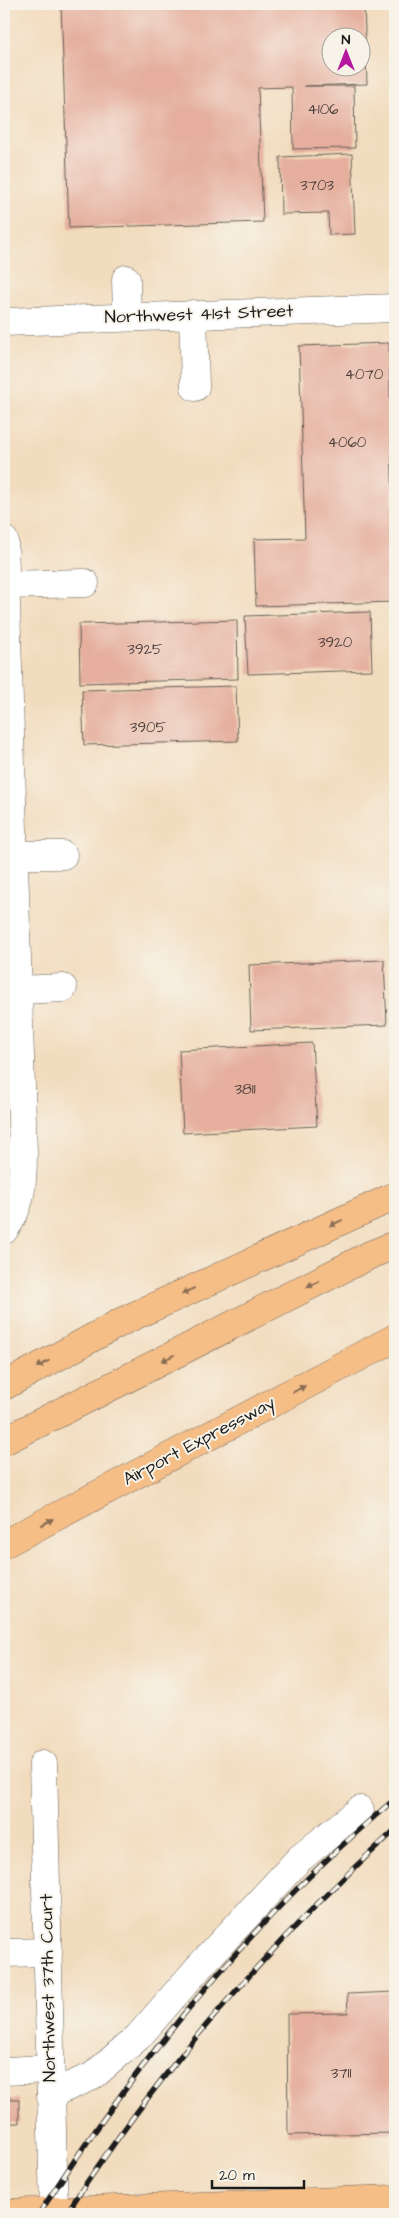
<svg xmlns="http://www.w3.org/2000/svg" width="399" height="2218" font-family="'Architects Daughter',sans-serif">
<rect width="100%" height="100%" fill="#f7f3e8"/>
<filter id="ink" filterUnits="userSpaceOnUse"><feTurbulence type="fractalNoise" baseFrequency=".02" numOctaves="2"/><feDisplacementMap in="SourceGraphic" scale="10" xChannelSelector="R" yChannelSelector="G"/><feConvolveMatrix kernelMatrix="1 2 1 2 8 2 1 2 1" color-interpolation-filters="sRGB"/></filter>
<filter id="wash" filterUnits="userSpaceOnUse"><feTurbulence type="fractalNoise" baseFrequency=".0096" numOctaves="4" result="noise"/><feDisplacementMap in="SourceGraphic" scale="20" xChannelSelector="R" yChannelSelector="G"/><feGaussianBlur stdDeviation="1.12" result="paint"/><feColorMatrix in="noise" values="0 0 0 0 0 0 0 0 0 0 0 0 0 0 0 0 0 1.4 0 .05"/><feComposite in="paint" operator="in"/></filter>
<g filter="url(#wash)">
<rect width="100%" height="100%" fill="#f2dcbe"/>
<g id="blocks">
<!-- building -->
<g fill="#e5ae9d" fill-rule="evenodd">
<path d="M 61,4 L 364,4 L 367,84 L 304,86 L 354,86 L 355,148 L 293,149 L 292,87 L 258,88 L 263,222 L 69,228 ZM 332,38 L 362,38 L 362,68 L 332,68 Z"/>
<polygon points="352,154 355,234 329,235 328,213 281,214 280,157"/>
<polygon points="389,343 395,602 256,606 254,539 305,538 299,346"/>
<polygon points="370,612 372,670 248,674 245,616"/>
<polygon points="237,620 238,679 80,683 79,624"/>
<polygon points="236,686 238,741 84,745 82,690"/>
<polygon points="384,960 387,1025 251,1030 249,965"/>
<polygon points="312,1043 317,1126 183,1133 179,1050"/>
<polygon points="395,1992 395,2133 288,2135 287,2014 348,2013 347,1994"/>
<rect x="4" y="2099" width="15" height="24"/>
</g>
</g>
</g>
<g filter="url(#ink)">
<use href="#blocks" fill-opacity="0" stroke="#675f55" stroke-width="1"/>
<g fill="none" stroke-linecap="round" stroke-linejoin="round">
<!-- minor casing -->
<g stroke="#675f55" stroke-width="29">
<g id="minor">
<polyline points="126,279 127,317"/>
<polyline points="193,314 195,387"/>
<polyline points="4,322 395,308"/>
<path d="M 4,540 L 23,1153 C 23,1181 22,1207 4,1230"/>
<polyline points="6,585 85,583"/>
<polyline points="4,855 63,855"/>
<polyline points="19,990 63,988"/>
<polyline points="43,1764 54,2211"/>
<polyline points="4,1953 48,1952"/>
<polyline points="4,2071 50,2069"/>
<polyline points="51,2094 93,2076 138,2037 199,1967 299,1859 360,1810"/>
</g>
</g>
<!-- highway casing -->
<g stroke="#675f55" stroke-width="29">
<g id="highway">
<polyline points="4,1386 123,1321 395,1196"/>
<polyline points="4,1441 372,1254 395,1245"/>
<polyline points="4,1544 395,1338"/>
<polyline points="4,2213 395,2199"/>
</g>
</g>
<!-- minor -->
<use href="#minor" stroke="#fff" stroke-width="28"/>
<!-- highway -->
<use href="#highway" stroke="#f6be87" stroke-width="28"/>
<!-- rail casing -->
<g stroke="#1c1c1c" stroke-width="5.5">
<g id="rail">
<path d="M 39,2214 C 137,2062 256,1915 395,1799"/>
<path d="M 66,2214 C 158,2072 269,1944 395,1830"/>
</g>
</g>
<!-- rail -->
<use href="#rail" stroke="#f7f3e8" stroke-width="4" stroke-dasharray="11" stroke-linecap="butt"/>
</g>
<!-- one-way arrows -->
<defs><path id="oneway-solid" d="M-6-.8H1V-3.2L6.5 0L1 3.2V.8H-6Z" transform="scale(1.25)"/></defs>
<g fill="#896d52">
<use href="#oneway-solid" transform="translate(336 1223) rotate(155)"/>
<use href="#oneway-solid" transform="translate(313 1284) rotate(153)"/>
<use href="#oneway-solid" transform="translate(188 1291) rotate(155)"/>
<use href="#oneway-solid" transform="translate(168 1358) rotate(153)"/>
<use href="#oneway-solid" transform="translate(43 1364) rotate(151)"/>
<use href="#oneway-solid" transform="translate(299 1389) rotate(-28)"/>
<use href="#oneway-solid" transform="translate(47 1522) rotate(-28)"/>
</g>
</g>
<g text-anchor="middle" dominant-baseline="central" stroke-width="4" stroke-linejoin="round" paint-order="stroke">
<!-- number labels -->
<g font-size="15" fill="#4e403c">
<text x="323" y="109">4106</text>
<text x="317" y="185">3703</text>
<text x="364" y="374">4070</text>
<text x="347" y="442">4060</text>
<text x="335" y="642">3920</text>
<text x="145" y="649">3925</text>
<text x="148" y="727">3905</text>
<text x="245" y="1089">3811</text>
<text x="341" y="2073">3711</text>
</g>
<!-- street labels -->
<g font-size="18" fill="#1c1c1c" stroke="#f7f3e8">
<text transform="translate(199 314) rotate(-2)">Northwest 41st Street</text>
<text transform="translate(199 1441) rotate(-28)">Airport Expressway</text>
<text transform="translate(48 1988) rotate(-91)">Northwest 37th Court</text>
</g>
</g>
<!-- margin -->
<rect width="399" height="2218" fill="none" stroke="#f7f3e8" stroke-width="20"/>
<!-- north arrow -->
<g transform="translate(346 52)"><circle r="24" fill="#f7f3e8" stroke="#9f9d96"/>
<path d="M0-4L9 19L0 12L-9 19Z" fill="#b5179e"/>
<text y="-8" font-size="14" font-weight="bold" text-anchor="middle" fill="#1c1c1c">N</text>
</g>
<!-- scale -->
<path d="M212 2180v8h92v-8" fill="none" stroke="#1c1c1c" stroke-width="2.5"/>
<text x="219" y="2180" font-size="15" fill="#1c1c1c" stroke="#f7f3e8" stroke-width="4" paint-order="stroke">20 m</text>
</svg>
